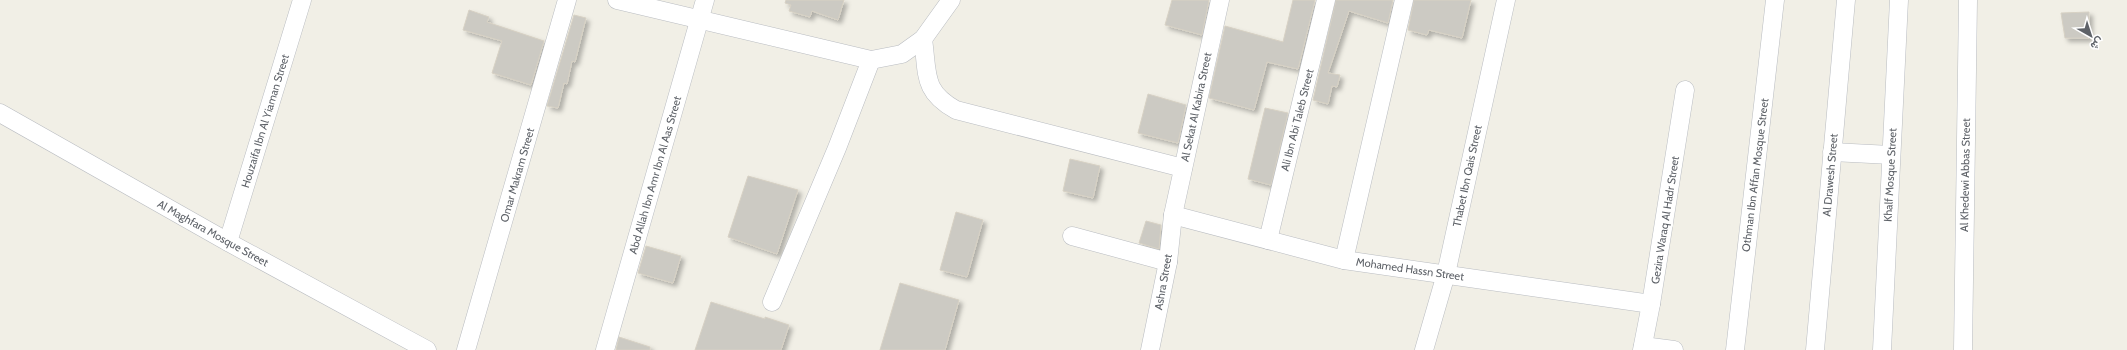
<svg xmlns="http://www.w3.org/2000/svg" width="2127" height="350" font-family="Cabin,Vazirmatn,sans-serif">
<defs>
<filter id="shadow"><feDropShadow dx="3.5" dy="3.5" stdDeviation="2" flood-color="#0004"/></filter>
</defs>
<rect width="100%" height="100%" fill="#f1efe6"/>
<!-- building -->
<g fill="#cccac3" stroke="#d7d1c4" filter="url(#shadow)">
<polygon points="786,0 844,0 838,20 812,11 810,17 789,11 791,5 785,3"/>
<polygon points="1172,0 1209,0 1202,35 1165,25"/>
<polygon points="1293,0 1315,0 1298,69 1267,62 1254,110 1209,98 1225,26 1283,42"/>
<polygon points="1336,0 1393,0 1388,23 1349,11 1328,73 1340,75 1337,87 1332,86 1328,104 1313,100"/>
<polygon points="1414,0 1471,0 1462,38 1429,30 1427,35 1408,30"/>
<polygon points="469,10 489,17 487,22 544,41 531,85 492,73 502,41 463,30"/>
<polygon points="2089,12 2089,38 2065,38 2061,13"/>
<polygon points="574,15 586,18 575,62 572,61 567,84 564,83 558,108 547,106"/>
<polygon points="1148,94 1186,105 1178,143 1138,133"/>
<polygon points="1265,108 1288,113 1271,185 1248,179"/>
<polygon points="1070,159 1100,166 1093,198 1063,191"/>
<polygon points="748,176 798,190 777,254 728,237"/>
<polygon points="956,212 983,220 967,277 940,270"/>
<polygon points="1146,221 1161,225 1159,249 1139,243"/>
<polygon points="646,246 681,256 673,283 638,273"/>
<polygon points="900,283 959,300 945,350 880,350"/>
<polygon points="711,302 765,319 765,317 789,325 781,350 695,350"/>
<polygon points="619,337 650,347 650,350 616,350"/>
</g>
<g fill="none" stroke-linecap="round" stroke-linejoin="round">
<!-- minor casing -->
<g stroke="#b9bcc1" stroke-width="19">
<g id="minor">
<polyline points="617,0 871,60 902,54 923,39 951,0"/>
<path d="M 923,39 C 928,74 922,91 956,110 L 1183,168"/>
<polyline points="0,113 228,242 427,350"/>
<polyline points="1832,152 1891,155"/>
<polyline points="1173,215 1344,260 1651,304"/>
<polyline points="1072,236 1168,262"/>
<polyline points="1268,240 1326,0"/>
<polyline points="228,242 302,0"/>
<polyline points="1344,260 1404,0"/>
<polyline points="772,302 837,148 871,60"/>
<polyline points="1643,346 1674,350"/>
<polyline points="466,350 567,0"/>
<polyline points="605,350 705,0"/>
<polyline points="1150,350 1168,262 1173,215 1220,0"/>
<polyline points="1424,350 1446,274 1506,0"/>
<polyline points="1642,350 1651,304 1685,90"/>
<polyline points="1735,350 1775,0"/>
<polyline points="1815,350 1846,0"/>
<polyline points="1882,350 1899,0"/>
<polyline points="1963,350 1968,0"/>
</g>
</g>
<!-- minor -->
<use href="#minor" stroke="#fff" stroke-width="18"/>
</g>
<g text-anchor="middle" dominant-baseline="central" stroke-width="4" stroke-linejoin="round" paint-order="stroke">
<!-- street labels -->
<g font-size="11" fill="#5e6268" stroke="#fff">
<text transform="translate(1196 107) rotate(-78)">Al Sekat Al Kabira Street</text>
<text transform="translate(1297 120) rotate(-76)">Ali Ibn Abi Taleb Street</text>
<text transform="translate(265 121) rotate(-73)">Houzaifa Ibn Al Yiaman Street</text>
<text transform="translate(517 175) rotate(-74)">Omar Makram Street</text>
<text transform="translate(655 175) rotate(-74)">Abd Allah Ibn Amr Ibn Al Aas Street</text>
<text transform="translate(1755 175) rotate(-83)">Othman Ibn Affan Mosque Street</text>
<text transform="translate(1830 175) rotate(-85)">Al Drawesh Street</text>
<text transform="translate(1890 175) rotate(-87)">Khalf Mosque Street</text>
<text transform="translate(1965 175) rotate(-89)">Al Khedewi Abbas Street</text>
<text transform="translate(1467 176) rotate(-78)">Thabet Ibn Qais Street</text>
<text transform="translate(1665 220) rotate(-81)">Gezira Waraq Al Hadr Street</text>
<text transform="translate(213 233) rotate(29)">Al Maghfara Mosque Street</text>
<text transform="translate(1410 269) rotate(8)">Mohamed Hassn Street</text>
<text transform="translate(1163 282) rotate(-80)">Ashra Street</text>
</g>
</g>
<!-- north arrow -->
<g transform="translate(2091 36) rotate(141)" stroke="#ffffff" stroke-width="3" paint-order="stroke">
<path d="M0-3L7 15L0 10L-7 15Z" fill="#5e6268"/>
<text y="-6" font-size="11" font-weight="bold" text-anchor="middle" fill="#5e6268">ش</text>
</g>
</svg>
